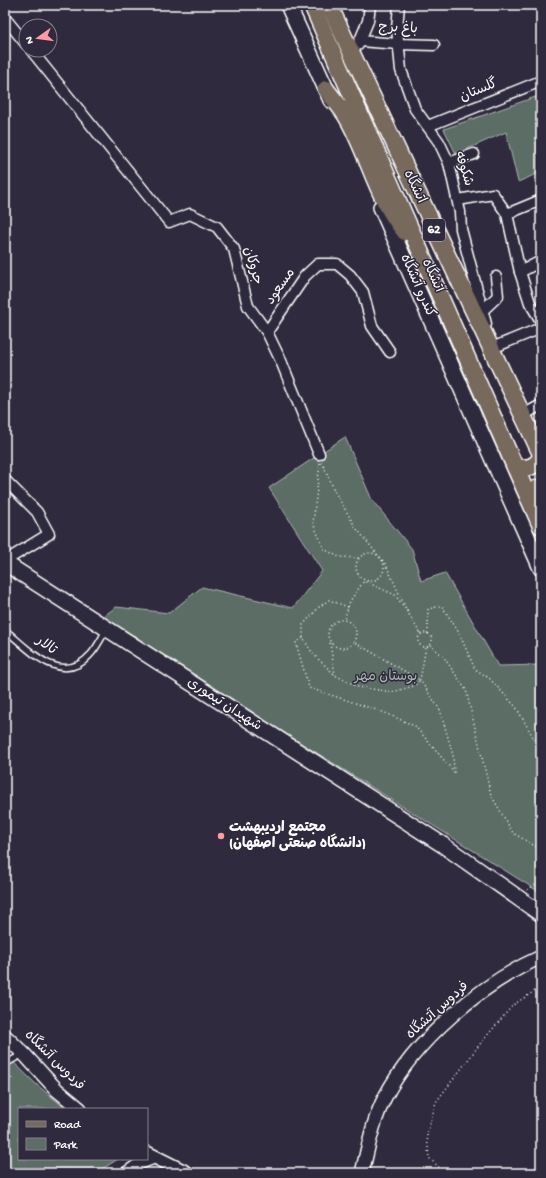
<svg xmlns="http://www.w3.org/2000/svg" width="546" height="1178" font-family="'Gochi Hand','Playpen Sans Arabic',sans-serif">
<rect width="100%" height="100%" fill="#2f2a3d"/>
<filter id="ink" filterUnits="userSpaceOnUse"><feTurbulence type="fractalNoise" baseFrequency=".025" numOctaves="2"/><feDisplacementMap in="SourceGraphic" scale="8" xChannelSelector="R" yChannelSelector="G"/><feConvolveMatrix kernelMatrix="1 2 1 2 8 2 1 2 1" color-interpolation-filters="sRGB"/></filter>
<g filter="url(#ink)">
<!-- green -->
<g fill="#5b6d65" stroke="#adb6b2">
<polygon points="541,95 541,172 518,182 506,132 456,154 444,129"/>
<polygon points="345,437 372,500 412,549 421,581 445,573 498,666 541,665 541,893 101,618 116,607 169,613 202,587 293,608 322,571 269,488"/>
<polygon points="5,1054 36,1084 66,1109 19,1109 19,1159 118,1159 96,1173 5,1173"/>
</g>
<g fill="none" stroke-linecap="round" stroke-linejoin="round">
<!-- service casing -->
<g stroke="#fff" stroke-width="8">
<g id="service">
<path d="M 5,630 C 28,648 61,688 90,655 C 97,648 101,638 107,629"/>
<polyline points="5,1064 23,1054"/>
</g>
</g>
<!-- minor casing -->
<g stroke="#fff" stroke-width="13">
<g id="minor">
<polyline points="399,5 397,29 401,70 415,109 439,142 449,163 460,212 461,229 486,324"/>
<polyline points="5,18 26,44"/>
<polyline points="360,41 398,44 434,45"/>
<polyline points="358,45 368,21 370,5"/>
<polyline points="31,50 169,222 190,214 217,227 234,249 248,306 267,332 281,361 319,454"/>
<polyline points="428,126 541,81"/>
<polyline points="449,163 474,154"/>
<polyline points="458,200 493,194 507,214 520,272 530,303 541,321"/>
<polyline points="507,214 541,200"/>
<polyline points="520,272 541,261"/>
<polyline points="482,311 498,296 496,277"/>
<polyline points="267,332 305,276 318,264 337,264 350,275 363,292 372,326 390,352"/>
<polyline points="491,343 492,348 541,328"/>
<polyline points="523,415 541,405"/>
<polyline points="5,480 37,512 49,534 5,561"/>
<polyline points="125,1173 135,1166 155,1158"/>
</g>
</g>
<!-- tertiary casing -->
<g stroke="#fff" stroke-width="16">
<g id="tertiary">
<polyline points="5,1036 24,1054 57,1090 80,1109"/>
<polyline points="147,1153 187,1173"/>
<path d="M 362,1173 C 368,1148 373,1120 385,1097 C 415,1040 482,983 541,957"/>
</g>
</g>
<!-- secondary casing -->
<g stroke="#fff" stroke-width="18">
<g id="secondary">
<polyline points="288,5 331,100"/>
<polyline points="381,207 541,568"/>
<polyline points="5,563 443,845 541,914"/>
</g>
</g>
<!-- primary casing -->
<g stroke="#fff" stroke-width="19">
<g id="primary">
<polyline points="312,5 541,526"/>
<polyline points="329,5 541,454"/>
<path d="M 326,89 C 333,99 342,108 348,119 C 369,156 377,199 405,232"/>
<path d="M 515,467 C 527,469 535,468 541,457"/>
<polyline points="528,497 536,489 541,487"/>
</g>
</g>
<!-- path -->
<g stroke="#fff" stroke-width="1.5" stroke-dasharray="1 3" stroke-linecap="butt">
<polyline points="322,462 335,492 356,528 386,565 407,611 395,595 364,581 350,601 344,620"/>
<polyline points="320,463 313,523 324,549 339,557 359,558"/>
<circle cx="370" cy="567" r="14"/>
<polyline points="348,607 329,600 319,607 303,625 303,638 313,654 335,675 358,687 392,692 414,686 420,680 354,642"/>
<polyline points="407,611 421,635"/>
<circle cx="342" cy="634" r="14"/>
<circle cx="425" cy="640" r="7"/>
<polyline points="428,634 428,609 442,606 458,631 475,669 489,678 516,707 541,751"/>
<polyline points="303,638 296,643 309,688 383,712 415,726 454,772 453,755 440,710 420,680 426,647"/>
<polyline points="330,643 335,675"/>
<polyline points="430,645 443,656 466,690 491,795 513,833 535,846 541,846"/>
<polyline points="528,890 541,881"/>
<polyline points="5,1082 12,1079 7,1071"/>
<polyline points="445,1173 429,1158 427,1135 436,1102 480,1044 513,1005 541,987"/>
</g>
<!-- service -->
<use href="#service" stroke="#2f2a3d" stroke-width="5"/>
<!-- minor -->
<use href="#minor" stroke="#2f2a3d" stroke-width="10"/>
<!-- tertiary -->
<use href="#tertiary" stroke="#2f2a3d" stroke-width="13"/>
<!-- secondary -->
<use href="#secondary" stroke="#2f2a3d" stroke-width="15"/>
<!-- primary -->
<use href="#primary" stroke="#77695c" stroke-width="16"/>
</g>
</g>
<!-- markers -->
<circle fill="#ff9aa2" stroke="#2f2a3d" stroke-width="1.5" cx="221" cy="836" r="4"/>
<g text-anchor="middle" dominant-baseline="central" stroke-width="3" stroke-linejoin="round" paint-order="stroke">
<!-- shield labels -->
<rect fill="#2f2a3d" stroke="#c1bfc5" stroke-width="1" x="423" y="219" width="22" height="22" rx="3"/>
<g font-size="13" font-weight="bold" fill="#fff">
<text x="434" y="230">62</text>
</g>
<!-- street labels -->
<g font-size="14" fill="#fff" stroke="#2f2a3d">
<text transform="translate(398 29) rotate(3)">باغ برج</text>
<text transform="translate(479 91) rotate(-22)">گلستان</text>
<text transform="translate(463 169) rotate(73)">شکوفه</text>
<text transform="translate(414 187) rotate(65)">اتشگاه</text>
<text transform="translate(252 266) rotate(74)">جروکان</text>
<text transform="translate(432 276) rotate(66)">آتشگاه</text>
<text transform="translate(417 286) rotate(66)">کندرو آتشگاه</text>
<text transform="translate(281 287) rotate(-55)">مسعود</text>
<text transform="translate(46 646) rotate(37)">تالار</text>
<text transform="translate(224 705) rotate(33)">شهیدان تیموری</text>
<text transform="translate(438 1011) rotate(-42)">فردوس آتشگاه</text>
<text transform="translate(54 1061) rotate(45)">فردوس آتشگاه</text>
</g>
<!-- park labels -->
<g font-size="14" fill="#adb6b2" stroke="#2f2a3d">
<text x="386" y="677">بوستان مهر</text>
</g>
<!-- poi labels -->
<g font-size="14" font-weight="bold" fill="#fff" stroke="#2f2a3d" text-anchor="start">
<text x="229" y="828">مجتمع اردیبهشت<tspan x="229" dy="16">(دانشگاه صنعتی اصفهان)</tspan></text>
</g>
</g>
<!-- margin -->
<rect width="546" height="1178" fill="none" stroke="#2f2a3d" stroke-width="20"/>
<rect x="10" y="10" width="526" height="1158" fill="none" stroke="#fff" stroke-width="1.5" filter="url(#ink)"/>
<!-- legend -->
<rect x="18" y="1108" width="130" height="52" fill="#2f2a3d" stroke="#827f8b"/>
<rect x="26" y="1121" width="20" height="6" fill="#77695c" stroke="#827f8b"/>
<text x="54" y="1128" font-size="12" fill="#ffffff">Road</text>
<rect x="26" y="1138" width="20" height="12" fill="#5b6d65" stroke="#827f8b"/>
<text x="54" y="1148" font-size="12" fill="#ffffff">Park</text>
<!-- north arrow -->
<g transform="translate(38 38) rotate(256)"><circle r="19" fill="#2f2a3d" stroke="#827f8b"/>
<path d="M0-3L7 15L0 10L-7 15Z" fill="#ff9aa2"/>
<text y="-6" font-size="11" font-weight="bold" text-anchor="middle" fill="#ffffff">N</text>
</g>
</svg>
